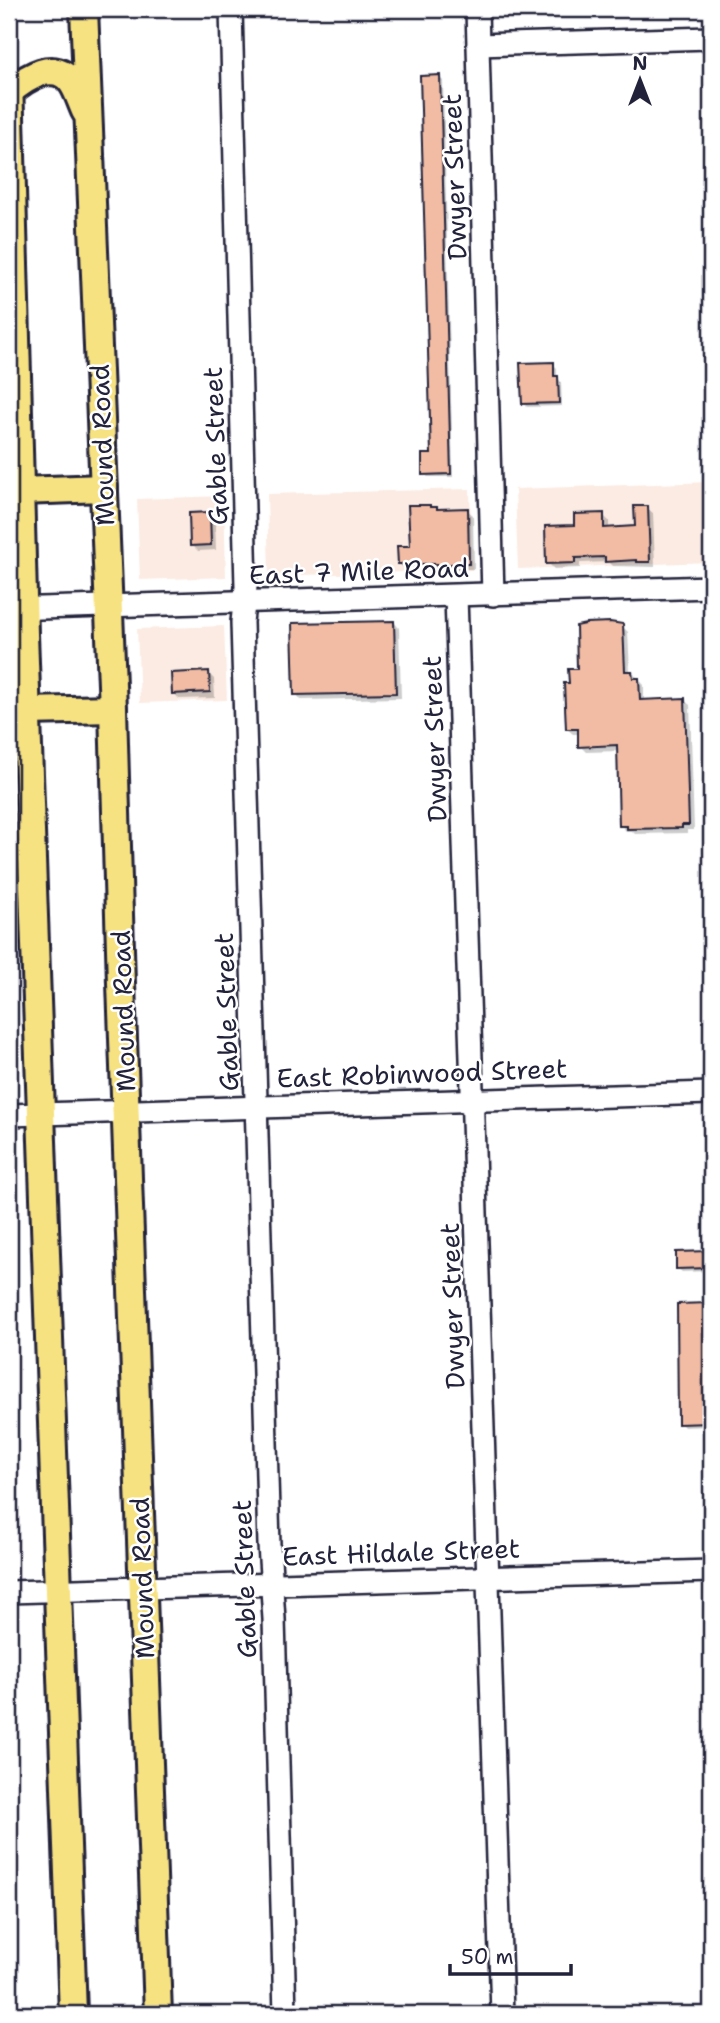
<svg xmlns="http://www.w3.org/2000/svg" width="720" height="2023" font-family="'Shantell Sans',sans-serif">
<rect width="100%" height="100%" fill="#fff"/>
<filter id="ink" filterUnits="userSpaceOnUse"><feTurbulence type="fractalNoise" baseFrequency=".0143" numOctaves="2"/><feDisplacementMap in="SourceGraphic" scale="14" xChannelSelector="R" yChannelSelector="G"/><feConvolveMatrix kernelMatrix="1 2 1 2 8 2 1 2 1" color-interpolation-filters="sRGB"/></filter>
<g filter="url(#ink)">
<!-- built -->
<g fill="#fbebe3">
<polygon points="711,482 711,562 518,569 515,489"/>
<polygon points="470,489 472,570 269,576 267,494"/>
<polygon points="224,496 226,577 140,580 137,499"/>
<polygon points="224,626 227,700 140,703 137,629"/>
</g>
<!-- shadow -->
<g fill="#0003">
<polygon points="439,77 443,81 453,477 428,477 424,474 432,456"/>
<polygon points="553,364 557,368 557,378 561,382 562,406 527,407 524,404"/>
<polygon points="430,506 438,510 467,510 473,515 474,569 456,569 456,572 444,573 440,569 405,569 399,564 411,548"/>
<polygon points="647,508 653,513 655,567 613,566 609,562 580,563 580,568 554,569 548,563 576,527 603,515 609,521 609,529 637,528"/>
<polygon points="209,514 215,520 216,550 198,551 192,545"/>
<polygon points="394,622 399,628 401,698 301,700 296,694"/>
<polygon points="622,626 628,632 630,672 632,672 644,685 644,701 684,700 690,705 694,830 687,830 687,833 635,834 632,831 626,831 621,825 619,751 586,752 580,746 580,734 573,734 567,729 571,685 579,670"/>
<polygon points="208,673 214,679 215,698 179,699 174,693"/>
<polygon points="9,1037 13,1041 16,1099 9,1099"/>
<polygon points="709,1253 711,1255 711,1271 682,1272 678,1269"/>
<polygon points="710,1304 711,1306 711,1426 684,1427 680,1423"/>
</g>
<!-- building -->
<g fill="#f1bca3" stroke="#22223b" stroke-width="2">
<polygon points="440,75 451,474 422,475 422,454 431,454 420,76"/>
<polygon points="554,362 554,376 558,376 559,403 522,404 520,363"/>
<polygon points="408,505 430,505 430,507 437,507 437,509 468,508 469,564 451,564 451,567 437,568 437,564 398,564 397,546 410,546"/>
<polygon points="634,506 648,506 650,562 636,562 636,560 605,562 605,557 575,558 575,563 546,564 545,526 574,525 574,514 604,513 604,528 635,526"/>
<polygon points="210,512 211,545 190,546 189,513"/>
<polygon points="394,621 396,693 294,695 292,623"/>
<polygon points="610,622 623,624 625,671 632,671 633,678 639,678 640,700 685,698 689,825 682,825 682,828 627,829 627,826 619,826 617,745 578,747 578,729 566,729 564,683 569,683 568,669 577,669 576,626 586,624 586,623"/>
<polygon points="209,671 210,692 172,694 171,673"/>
<polygon points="709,1251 710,1268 676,1269 676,1252"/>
<polygon points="710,1303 711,1423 678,1424 677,1304"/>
</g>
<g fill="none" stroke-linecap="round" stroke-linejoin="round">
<!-- minor casing -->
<g stroke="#22223b" stroke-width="26">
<g id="minor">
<polyline points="231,9 246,587 242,622 269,1545 274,1619 285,2014"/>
<polyline points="477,9 493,595"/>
<polyline points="478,45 711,38"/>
<polyline points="456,596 502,2014"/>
<polyline points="9,609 711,587"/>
<polyline points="9,1115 711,1093"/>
<polyline points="9,1592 711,1571"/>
</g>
</g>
<!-- major casing -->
<g stroke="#22223b" stroke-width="32">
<g id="major">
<polyline points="84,9 113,709 121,983 158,2014"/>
<polyline points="9,79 24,634 73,2014"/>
<path d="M 9,92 C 27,77 55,58 73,84 C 78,92 81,102 85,111"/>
<polyline points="20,491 104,488"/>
<polyline points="26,711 113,709"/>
</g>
</g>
<!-- minor -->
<use href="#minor" stroke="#fff" stroke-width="21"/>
<!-- major -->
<use href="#major" stroke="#f7e281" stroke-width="26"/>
</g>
</g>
<g text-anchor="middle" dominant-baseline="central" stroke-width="5" stroke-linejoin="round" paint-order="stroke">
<!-- street labels -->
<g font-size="26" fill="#22223b" stroke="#fff">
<text transform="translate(454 177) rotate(-92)">Dwyer Street</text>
<text transform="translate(102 445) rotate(-92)">Mound Road</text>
<text transform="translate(215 446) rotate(-92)">Gable Street</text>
<text transform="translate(359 571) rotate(-2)">East 7 Mile Road</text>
<text transform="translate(434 739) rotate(-92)">Dwyer Street</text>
<text transform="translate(123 1011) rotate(-92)">Mound Road</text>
<text transform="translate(226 1012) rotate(-92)">Gable Street</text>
<text transform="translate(422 1073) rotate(-2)">East Robinwood Street</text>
<text transform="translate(452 1306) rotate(-92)">Dwyer Street</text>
<text transform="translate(401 1552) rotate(-2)">East Hildale Street</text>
<text transform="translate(142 1578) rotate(-92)">Mound Road</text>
<text transform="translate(244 1579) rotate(-92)">Gable Street</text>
</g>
</g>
<!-- margin -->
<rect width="720" height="2023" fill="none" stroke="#fff" stroke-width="35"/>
<rect x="18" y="18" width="685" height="1988" fill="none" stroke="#22223b" stroke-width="2.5" filter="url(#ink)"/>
<!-- north arrow -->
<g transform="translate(640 80)" stroke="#ffffff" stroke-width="5" paint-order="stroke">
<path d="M0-5L12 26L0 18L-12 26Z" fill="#22223b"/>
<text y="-10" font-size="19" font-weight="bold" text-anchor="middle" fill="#22223b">N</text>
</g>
<!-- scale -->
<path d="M450 1964v10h121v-10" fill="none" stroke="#22223b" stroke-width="3.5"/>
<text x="461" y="1964" font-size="21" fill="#22223b" stroke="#ffffff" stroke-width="5" paint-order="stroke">50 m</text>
</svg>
